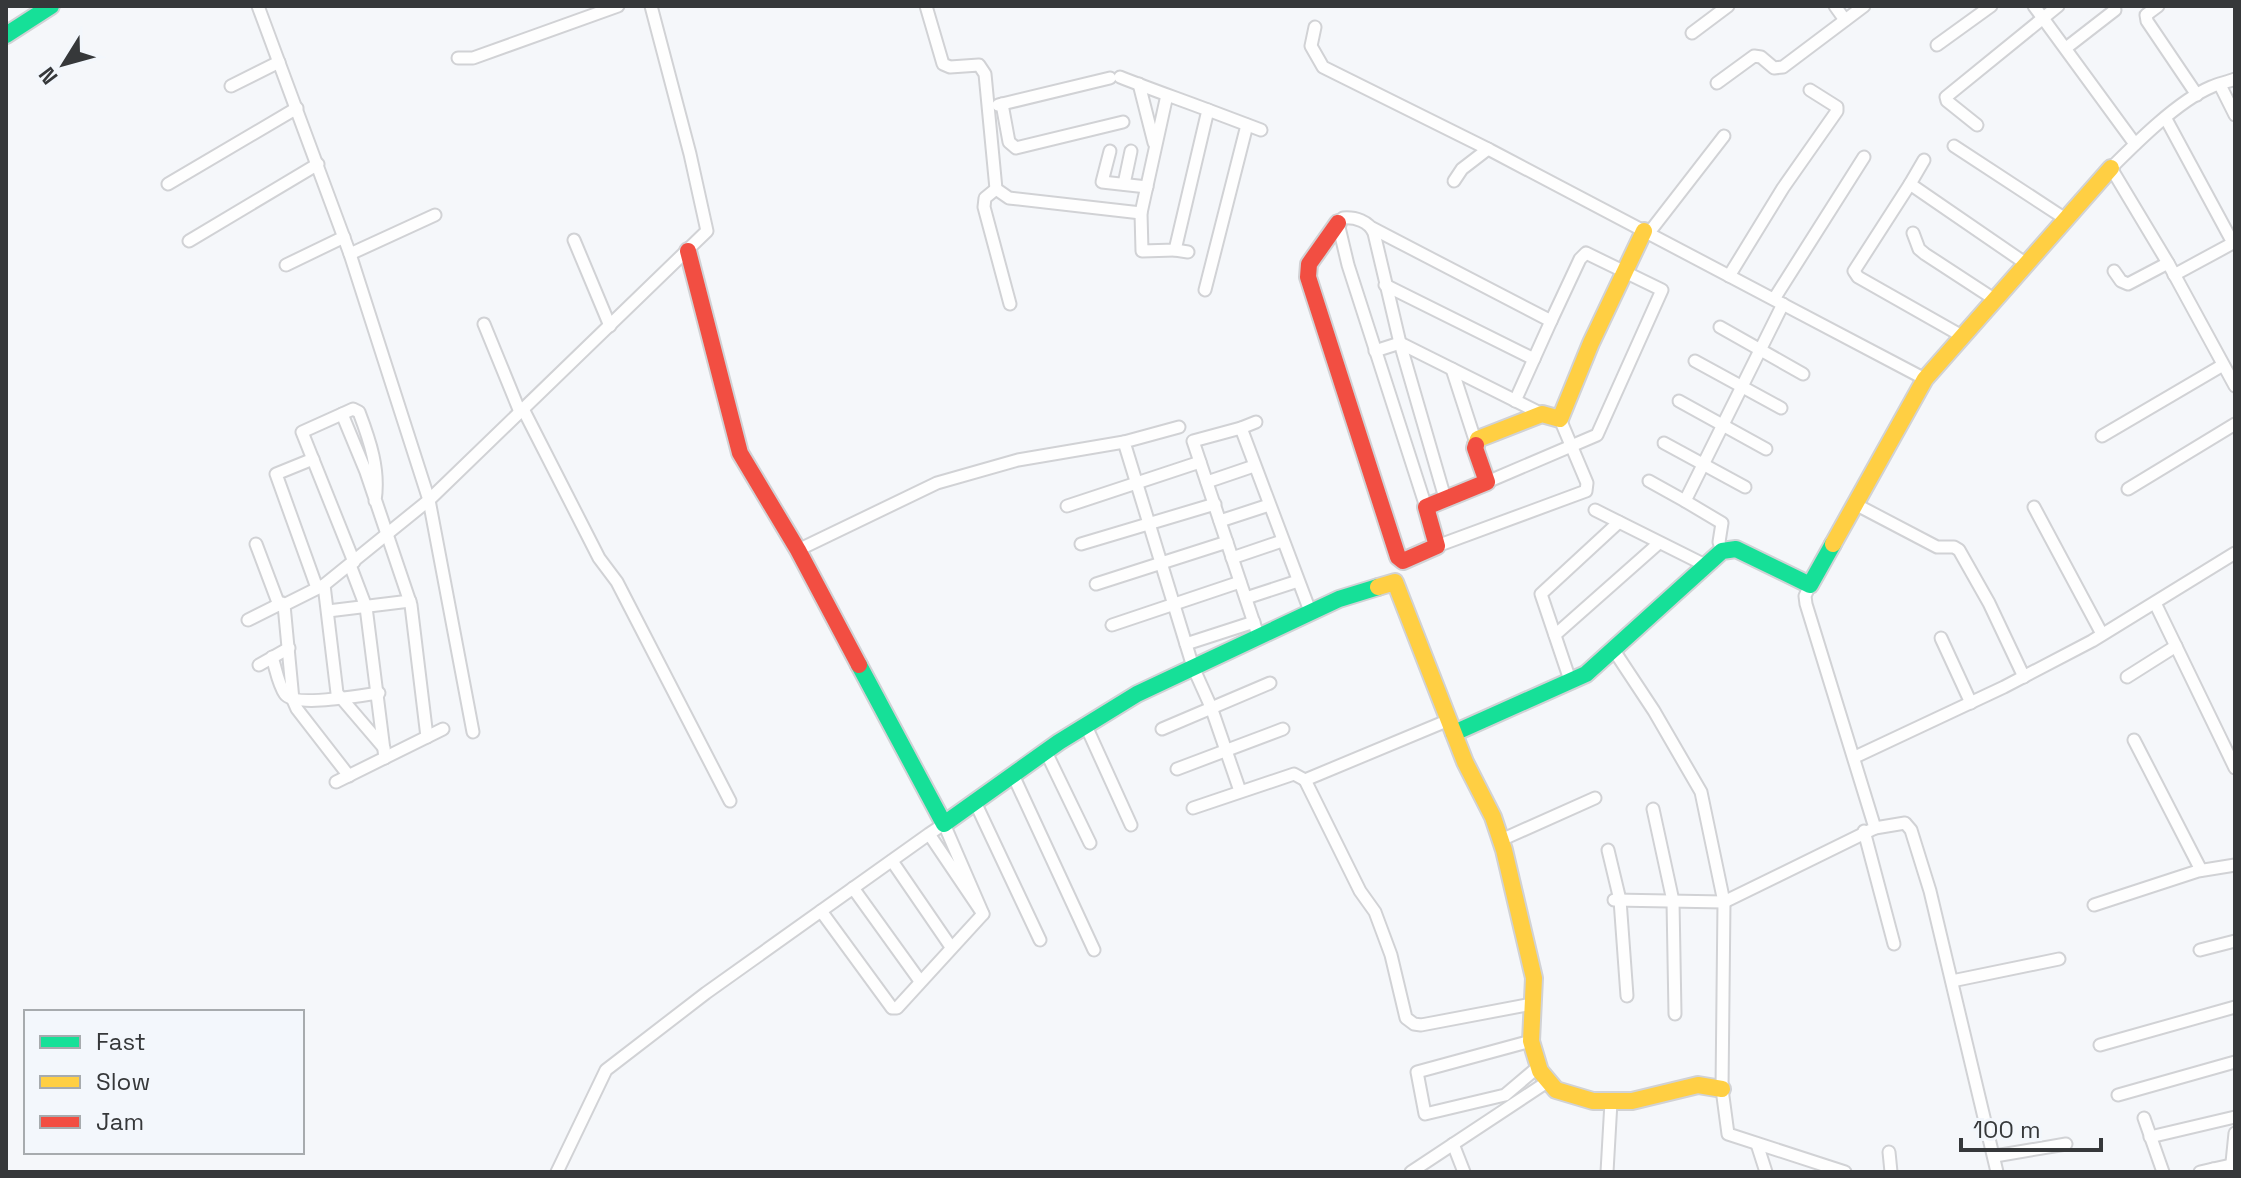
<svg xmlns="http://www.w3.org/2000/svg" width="2241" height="1178" font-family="'Space Grotesk',sans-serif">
<rect width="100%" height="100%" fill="#f5f7fa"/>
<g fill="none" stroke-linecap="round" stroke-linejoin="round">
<!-- street casing -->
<g stroke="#d1d2d5" stroke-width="15">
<g id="street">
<polyline points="258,6 350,254 429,500 473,732"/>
<polyline points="926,6 943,64 950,67 979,65 985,74 996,189 1009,198 1141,213"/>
<polyline points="1835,6 1845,20"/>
<polyline points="2034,6 2135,144"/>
<polyline points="2158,6 2146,15 2147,21 2197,95"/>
<polyline points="1315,27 1311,46 1323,67 1490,150 1925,379"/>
<polyline points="1692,33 1728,6"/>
<polyline points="1937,45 1991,6"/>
<polyline points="2066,48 2115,10"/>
<polyline points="458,58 473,58 618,6"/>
<path d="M 1120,77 C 1150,89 1179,99 1208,110 L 1175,250 L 1142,251 L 1141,213 L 1167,95"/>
<path d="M 2235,79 C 2227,82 2218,84 2211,87 C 2178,101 2136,143 2111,168 L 2168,263 L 2235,386"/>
<polyline points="1717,83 1754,56 1761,57 1774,68 1783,67 1864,6"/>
<polyline points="1139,84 1154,143"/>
<polyline points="2220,85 2235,115"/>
<polyline points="231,86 279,62"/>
<polyline points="1002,104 1009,142 1016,148 1123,122"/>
<polyline points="998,105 1110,78"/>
<polyline points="1208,110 1261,130"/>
<polyline points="2166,119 2233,243 2174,275"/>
<polyline points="1977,125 1947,101 1946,97 2058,6"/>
<polyline points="1954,146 2064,218"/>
<polyline points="1110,151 1102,182 1147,187"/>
<polyline points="1454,181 1462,169 1488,149"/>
<polyline points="168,184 297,108"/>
<polyline points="1124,184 1131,151"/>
<polyline points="1910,184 1924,160"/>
<polyline points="996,189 985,198 984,207 1010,304"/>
<polyline points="1372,228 1551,321 1580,259 1586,253 1662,290 1597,435 1487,482"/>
<polyline points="1913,233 1919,249 1925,254 1994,299"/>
<polyline points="1648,234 1724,136"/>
<polyline points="574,240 610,326"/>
<polyline points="189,241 318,164"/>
<polyline points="1175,250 1188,252"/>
<polyline points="350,254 435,215"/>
<polyline points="286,265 344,237"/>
<polyline points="2114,271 2121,281 2128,284 2168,263"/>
<polyline points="1729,276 1783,188 1837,111 1837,107 1810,90"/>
<polyline points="1385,285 1534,359"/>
<polyline points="1205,290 1247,125"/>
<polyline points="1774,299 1864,157"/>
<polyline points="484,324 520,412"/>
<polyline points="1720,327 1803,374"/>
<polyline points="1962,336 1858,277 1854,271 1910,184 2025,263"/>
<polyline points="1375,351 1400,343 1542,414"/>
<polyline points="1695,361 1781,408"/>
<polyline points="1452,369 1476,443"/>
<polyline points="1515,401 1551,321"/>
<polyline points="1679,401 1766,449"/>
<polyline points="523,409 599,558 617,582 730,801"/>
<polyline points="342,414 302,432 354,562"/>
<polyline points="1179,427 1124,442 1193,667 1211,707 1240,791"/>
<polyline points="1241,428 1256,422"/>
<polyline points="2102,436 2223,365"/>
<polyline points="1664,443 1745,487"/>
<polyline points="313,459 276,474 317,588"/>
<polyline points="1649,481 1685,501"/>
<polyline points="1207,482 1254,466"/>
<polyline points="2128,489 2235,424"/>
<path d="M 375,501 C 380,470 370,441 359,412 L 353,409 L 342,414 L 366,472 L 411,605 L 427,737"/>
<polyline points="1855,504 1937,547 1954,547 1959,550 1989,603 2024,677"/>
<polyline points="1067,506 1200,462"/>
<path d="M 1426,507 L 1348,265 L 1338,223 L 1343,218 C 1355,217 1369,221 1374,233 L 1400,343 L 1445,498"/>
<polyline points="2034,507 2102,634"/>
<polyline points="1595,510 1705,565"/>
<polyline points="1220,521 1269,505"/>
<polyline points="256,544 279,605"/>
<polyline points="1081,544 1215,504"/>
<polyline points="1437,546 1586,491 1587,483 1560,419"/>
<polyline points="798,550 937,483 1018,460 1124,442"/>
<polyline points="1722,551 1719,542 1722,523 1685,501 1783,304"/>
<polyline points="1232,558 1282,541"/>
<polyline points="350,565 366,607 385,758"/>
<polyline points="1096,584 1227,542"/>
<polyline points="324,585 337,693 384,748"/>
<polyline points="1246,598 1298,581"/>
<polyline points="2155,603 2235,768"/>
<polyline points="284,605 324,585 429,500 707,231 690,154 651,6"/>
<polyline points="328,611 410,601"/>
<polyline points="248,620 282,603 284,605 293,700 297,709 349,776"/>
<polyline points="1112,625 1240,582"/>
<polyline points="1258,635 1193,441 1241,428 1310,611"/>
<polyline points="1555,635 1659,543"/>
<polyline points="1941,638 1971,703"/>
<polyline points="1186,644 1254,622"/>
<polyline points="1613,649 1654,711 1701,792 1724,902 1722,1089 1728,1134 1845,1172"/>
<path d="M 272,657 C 276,669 278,684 285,694 C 294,708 363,695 379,693"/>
<polyline points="259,665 289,648"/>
<polyline points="2127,677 2176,646"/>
<polyline points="1571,683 1541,594 1619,522"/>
<polyline points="1449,720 1305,780 1360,891 1375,912 1391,955 1406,1018 1414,1024 1421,1025 1532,1004"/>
<polyline points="1086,726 1131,825"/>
<polyline points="1162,729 1270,683"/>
<polyline points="2134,740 2201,870"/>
<polyline points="1046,752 1090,843"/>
<polyline points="1855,757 2004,687 2092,641 2235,553"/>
<polyline points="1177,769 1283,729"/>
<polyline points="1013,775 1094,950"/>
<polyline points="336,782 443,729"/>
<polyline points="975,802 1040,940"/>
<polyline points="1193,808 1294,774 1305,780"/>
<polyline points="1653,809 1673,901 1675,1014"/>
<polyline points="1875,828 1905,823 1911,830 1930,891 1997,1172"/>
<polyline points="1864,831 1894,944"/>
<polyline points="1501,840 1595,798"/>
<polyline points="1608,850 1620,900 1627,996"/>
<polyline points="892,861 951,947"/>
<polyline points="853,888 920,981"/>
<polyline points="1614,900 1724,902 1875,828 1806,604 1805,596 1810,585"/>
<polyline points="2094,905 2198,871 2235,865"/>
<polyline points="821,911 892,1008 897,1008 983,914"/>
<polyline points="2200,950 2235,941"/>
<polyline points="1952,981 2059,959"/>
<polyline points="1531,1041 1417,1072 1425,1114 1505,1095 1538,1067"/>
<polyline points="2100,1045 2235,1007"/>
<polyline points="2118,1095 2235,1062"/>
<polyline points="2144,1118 2163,1172"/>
<polyline points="2150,1137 2235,1117"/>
<polyline points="1453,1144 1464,1172"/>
<polyline points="1757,1144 1766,1172"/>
<polyline points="1889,1152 1891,1172"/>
<polyline points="1995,1156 2066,1144"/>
<polyline points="2213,1169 2231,1165"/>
<polyline points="557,1172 606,1070 706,993 929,834 944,824 983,914 929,834"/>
<polyline points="1411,1172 1547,1082"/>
<polyline points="1607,1172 1611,1102"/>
<polyline points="2200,1172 2213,1169 2214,1172"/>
<polyline points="2231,1172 2235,1133"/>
</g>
</g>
<!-- fast casing -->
<g stroke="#d1d2d5" stroke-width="20">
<g id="fast">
<polyline points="6,35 51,6"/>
<polyline points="859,665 944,824 1059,742 1137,694 1339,599 1378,587"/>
<polyline points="1454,733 1586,674 1722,551 1736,549 1810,585 1833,544"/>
</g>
</g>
<!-- slow casing -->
<g stroke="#d1d2d5" stroke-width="20">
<g id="slow">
<polyline points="1476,445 1478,439 1542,414 1560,419 1591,343 1644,231"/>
<polyline points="1833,544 1925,379 2111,168"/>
<polyline points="1378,587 1395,582 1465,762 1493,817 1504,850 1534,978 1531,1041 1540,1071 1556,1090 1593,1101 1632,1101 1698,1085 1722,1089"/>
</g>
</g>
<!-- jam casing -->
<g stroke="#d1d2d5" stroke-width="20">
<g id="jam">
<polyline points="1338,223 1309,264 1308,277 1398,557 1403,561 1437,546 1426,507 1487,482 1475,448 1476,445"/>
<polyline points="688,251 740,453 798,550 859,665"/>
</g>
</g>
<!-- street -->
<use href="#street" stroke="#fefefe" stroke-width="11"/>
<!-- fast -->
<use href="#fast" stroke="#16e098" stroke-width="16"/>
<!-- slow -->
<use href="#slow" stroke="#ffcf43" stroke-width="16"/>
<!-- jam -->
<use href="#jam" stroke="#f24e42" stroke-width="16"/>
</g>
<!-- border -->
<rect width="2241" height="1178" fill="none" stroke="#36383a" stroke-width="16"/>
<!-- legend -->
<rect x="24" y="1010" width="280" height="144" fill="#f3f7fc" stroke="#a7abae" stroke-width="2"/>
<rect x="40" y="1036" width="40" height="12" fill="#16e098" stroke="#a7abae" stroke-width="2"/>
<text x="96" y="1050" font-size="24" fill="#36383a">Fast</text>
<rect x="40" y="1076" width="40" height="12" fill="#ffcf43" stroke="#a7abae" stroke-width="2"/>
<text x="96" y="1090" font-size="24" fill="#36383a">Slow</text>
<rect x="40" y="1116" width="40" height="12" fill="#f24e42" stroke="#a7abae" stroke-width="2"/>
<text x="96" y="1130" font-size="24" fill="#36383a">Jam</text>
<!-- north arrow -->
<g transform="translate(64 64) rotate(233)" stroke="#f3f7fc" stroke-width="6" paint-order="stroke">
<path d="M0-6L14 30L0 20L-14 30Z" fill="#36383a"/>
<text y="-12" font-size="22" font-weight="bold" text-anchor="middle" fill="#36383a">N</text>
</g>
<!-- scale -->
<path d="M1961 1138v12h140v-12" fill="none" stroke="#36383a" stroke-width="4"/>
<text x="1973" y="1138" font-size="24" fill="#36383a" stroke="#f3f7fc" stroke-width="6" paint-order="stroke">100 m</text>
</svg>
